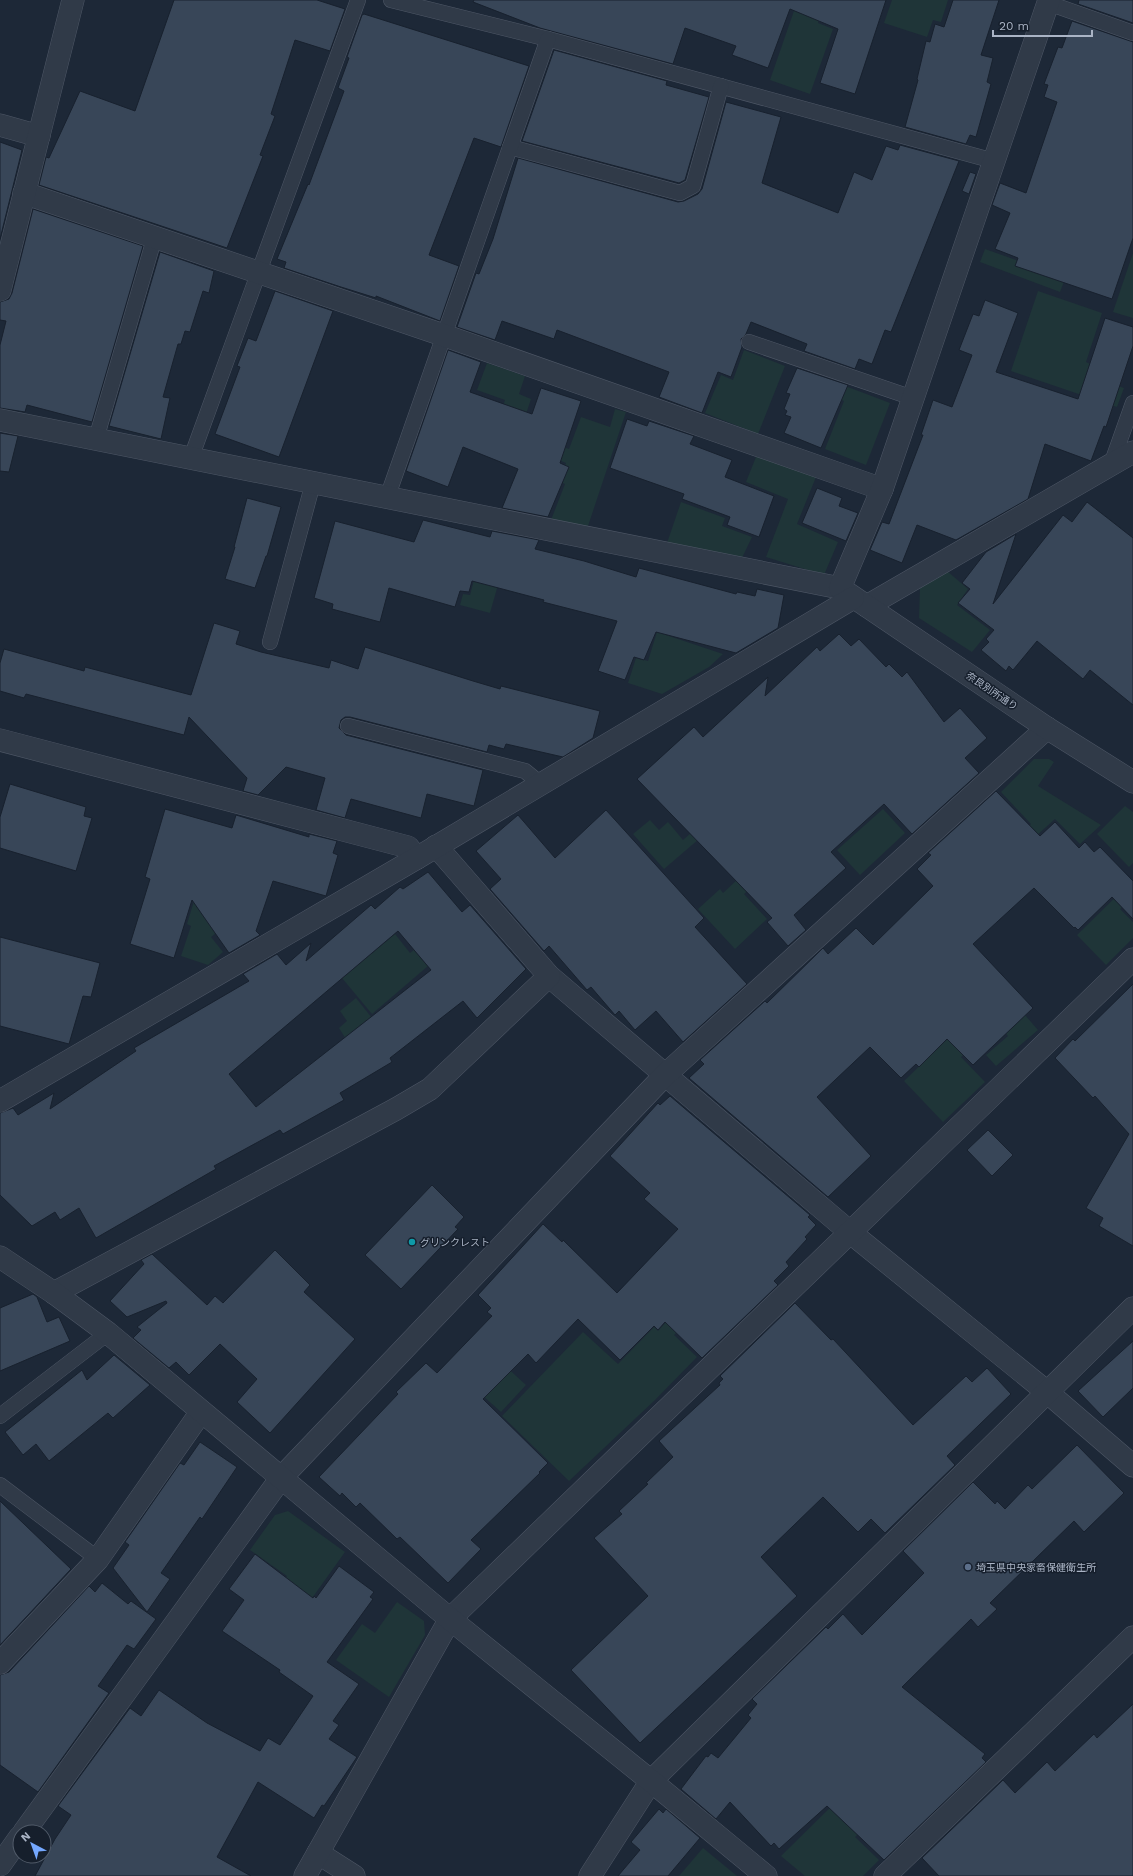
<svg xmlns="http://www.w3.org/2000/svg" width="1133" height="1876" font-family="'Work Sans','Noto Sans JP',sans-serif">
<rect width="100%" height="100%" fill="#1d2837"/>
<!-- green -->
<g fill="#1f3538">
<polygon points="892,0 948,0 941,22 933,20 927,37 884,23"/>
<polygon points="796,5 821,14 818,23 833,29 810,94 770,80"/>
<polygon points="1091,212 1060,292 980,262 985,249 1033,266"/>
<polygon points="1133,253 1133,318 1113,312"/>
<polygon points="1038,291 1102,313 1086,362 1090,364 1086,375 1124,388 1117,407 1011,371"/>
<polygon points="744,350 785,366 758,434 705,413 721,375 733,380"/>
<polygon points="487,363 525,376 519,394 531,399 525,417 502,409 505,400 477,390"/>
<polygon points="840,384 890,403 866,465 825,449 844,401 835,397"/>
<polygon points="615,409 626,412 587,529 551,520 565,484 558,481 566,463 524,445 528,434 569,449 581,417 610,427"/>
<polygon points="758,452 816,477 797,524 838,542 824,575 766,557 788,499 746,482"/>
<polygon points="681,502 725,518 722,526 752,537 741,560 667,543"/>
<polygon points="485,539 509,546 490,613 460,605 463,594 470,595"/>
<polygon points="947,571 968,589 957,605 990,630 972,652 919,618 920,587"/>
<polygon points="657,632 723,654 709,667 662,694 628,683 636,658 648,661"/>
<polygon points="1034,759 1049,759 1054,762 1038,786 1101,825 1080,844 1055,819 1015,855 1008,846 1031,824 1001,792"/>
<polygon points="1125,806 1133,812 1133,863 1129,867 1097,834"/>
<polygon points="883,809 905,833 860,875 837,850"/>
<polygon points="707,819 713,827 664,869 633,834 650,820 659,830 668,822 683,840"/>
<polygon points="739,878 761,879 744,894 767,919 735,949 698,909 720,889 723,893"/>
<polygon points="1128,885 1133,896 1120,909 1133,922 1133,938 1106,965 1077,935"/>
<polygon points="194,901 226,925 211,937 223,952 208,965 181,956 191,926 187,924"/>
<polygon points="395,934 410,953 414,950 428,966 372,1014 342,978"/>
<polygon points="1005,992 1038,1030 996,1066 986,1055 1008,1036 985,1009"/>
<polygon points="356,998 380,1028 349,1044 339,1028 347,1021 340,1011"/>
<polygon points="956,1031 971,1047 961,1057 985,1082 943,1122 904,1081"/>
<polygon points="661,1318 687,1322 674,1335 697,1357 655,1400 569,1481 502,1416 583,1332 618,1364 654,1327 658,1331 665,1323"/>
<polygon points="503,1364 526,1385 501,1412 482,1395"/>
<polygon points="288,1511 345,1552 290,1629 263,1610 287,1576 250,1550 275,1515"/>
<polygon points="397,1602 424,1621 425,1635 389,1697 336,1660 362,1624 375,1633"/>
<polygon points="843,1795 890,1804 855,1837 879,1860 863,1876 805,1876 781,1856"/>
<polygon points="703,1848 737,1876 679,1876"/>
</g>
<!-- building -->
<g fill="#384658" stroke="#18212e" fill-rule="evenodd">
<polygon points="174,0 317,0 345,9 330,51 295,40 271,114 275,116 260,155 263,156 227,248 39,185 46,157 49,158 80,91 135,111"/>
<polygon points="474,0 886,0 855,94 820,83 838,29 790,9 768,68 732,55 736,46 685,28 673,64 540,28 473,2"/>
<polygon points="953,0 999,0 981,55 993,58 987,82 991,84 976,137 970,135 966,144 905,127 918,80 917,79 926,41 930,42 935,24 944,27"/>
<polygon points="1079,0 1133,0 1133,23 1078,4"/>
<polygon points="364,14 529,66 501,147 474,138 429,255 459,266 440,321 376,296 376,298 341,287 284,268 286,262 277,259 308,184 309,185 344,91 338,88 349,58 347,57 362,15"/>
<polygon points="1072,21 1133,42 1133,238 1112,299 1015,266 1018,258 995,249 1010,213 992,205 1000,183 1026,193 1057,102 1044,97 1048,85 1044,84 1058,47 1062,48"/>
<polygon points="554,50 667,81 666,85 709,97 685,180 679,183 522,141"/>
<polygon points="726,102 781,117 762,183 838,213 854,172 872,180 886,146 898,150 900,145 959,161 891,332 885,330 872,364 859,359 855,369 804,351 807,344 751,322 746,334 741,339 742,347 731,377 718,372 702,413 659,397 669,372 557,330 554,339 502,321 495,340 457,327 476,273 479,274 493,239 518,158 678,202 684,201 698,194 702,189"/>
<polygon points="0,142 22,150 0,239"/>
<polygon points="970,172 976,174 969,194 962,191"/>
<polygon points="33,209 143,246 92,422 27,405 25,412 0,408 0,345 6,321 0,320 0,302 9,299 12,293"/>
<polygon points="160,252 214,271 209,293 203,291 190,332 185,331 181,344 178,344 163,397 170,398 161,439 109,426"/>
<polygon points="275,291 333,311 279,457 215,434 240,367 237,366 248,338 256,341"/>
<polygon points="985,300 1018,313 996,372 1078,399 1105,318 1133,327 1133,346 1106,427 1104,426 1091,461 1045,444 1028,499 956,540 917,525 902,563 870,550 882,522 889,524 923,435 921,435 933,400 952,407 972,355 959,350 973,314 979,316"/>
<polygon points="448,350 481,362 470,392 532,414 541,388 581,401 560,463 569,467 548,517 502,508 518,469 463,447 448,487 406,471"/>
<polygon points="797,368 848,385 821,448 784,433 791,417 785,415 787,411 784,409 790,394 786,393"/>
<polygon points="627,419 647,426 649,421 694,436 690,444 732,460 725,477 774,496 759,537 727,525 730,517 682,499 684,494 610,468"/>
<polygon points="0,433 18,436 9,472 0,471"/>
<polygon points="817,488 842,498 839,506 858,513 846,541 802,523"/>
<polygon points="247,498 281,507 267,556 266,556 255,588 225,579 235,547 234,547"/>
<polygon points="1087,502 1133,538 1133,705 1090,670 1083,679 1037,641 1013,670 1009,666 1006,671 981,650 989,642 986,639 994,630 958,603 970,589 962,583 986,552 1016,534 993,604 1063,515 1072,522"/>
<polygon points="423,520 490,537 492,531 539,540 535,549 584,561 636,577 639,568 736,594 737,592 755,596 757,589 784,595 778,628 736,653 656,632 644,660 634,657 625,680 598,671 617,621 543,602 544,600 472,581 469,592 460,591 455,607 389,588 380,622 332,609 333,604 314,598 335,521 414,542"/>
<polygon points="214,623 240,631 236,644 261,652 329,668 331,660 358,669 365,647 473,681 500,689 501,686 600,711 593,738 563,757 506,744 504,749 489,745 487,752 350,717 345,717 341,720 339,728 346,735 483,770 474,806 427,794 421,818 351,799 345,818 316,810 325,778 286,767 258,795 243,791 247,778 189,717 184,735 26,694 24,698 0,691 0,663 4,649 84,671 85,667 191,695"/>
<polygon points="839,634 851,646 859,639 886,667 889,664 902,677 907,672 944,722 960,708 987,738 965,758 979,773 912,834 884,804 831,852 846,868 794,915 806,930 788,946 767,922 772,918 637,779 694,727 703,737 768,677 765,696 817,647 820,651"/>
<polygon points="10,784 86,807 84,816 92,818 76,871 0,848 0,817"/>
<polygon points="996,791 1040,836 1055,822 1079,848 1085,842 1094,852 1100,847 1133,881 1133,919 1112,897 1078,930 1075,927 1074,928 1034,888 973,944 1033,1008 973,1065 947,1039 919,1067 916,1064 901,1078 870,1047 817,1097 871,1156 828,1197 689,1078 704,1064 700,1060 765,1001 767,1003 823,948 828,954 856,928 873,945 933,886 917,869 931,855 928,853"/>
<polygon points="165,809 232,828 236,815 309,837 309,834 337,841 333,853 338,855 326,896 273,881 256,931 260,935 229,953 192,900 174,958 130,944 150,879 145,877"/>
<polygon points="606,810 704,918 695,927 747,984 683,1042 656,1011 635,1030 619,1011 615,1015 591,987 587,990 549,946 544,951 490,889 501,879 476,851 518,815 555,858"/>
<path d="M 428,872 L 462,912 L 470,905 L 526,969 L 477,1018 L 463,1001 L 390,1058 L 392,1062 L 340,1093 L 344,1100 L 283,1134 L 280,1130 L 214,1166 L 216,1169 L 96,1238 L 79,1208 L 60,1220 L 55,1212 L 32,1226 L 0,1195 L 0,1113 L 13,1108 L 18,1115 L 54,1093 L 50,1109 L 136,1051 L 134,1048 L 249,981 L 243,974 L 277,954 L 286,965 L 311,943 L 306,961 L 371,905 L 375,909 L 400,887 L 403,889 ZM 398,931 L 431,970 L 256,1107 L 229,1074 Z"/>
<polygon points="0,937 100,963 91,997 83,996 69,1044 0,1026"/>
<polygon points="1133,984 1133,1246 1099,1226 1103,1218 1086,1208 1129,1134 1095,1096 1093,1098 1055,1058 1073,1039 1075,1041"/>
<polygon points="670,1096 810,1215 808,1217 816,1225 805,1237 807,1239 786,1262 789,1266 774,1281 778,1285 702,1358 665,1322 658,1330 654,1326 620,1360 578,1319 536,1363 528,1354 483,1399 548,1463 539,1472 540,1473 471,1540 481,1549 448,1583 400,1537 397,1539 360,1503 356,1507 342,1493 340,1496 319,1477 398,1394 396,1392 426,1363 437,1373 492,1316 487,1312 491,1308 478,1295 543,1224 562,1242 563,1240 617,1293 678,1229 644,1199 650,1193 610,1156 658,1103 660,1105"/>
<polygon points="988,1130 1013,1155 992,1176 967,1150"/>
<polygon points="432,1185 464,1217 455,1227 458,1229 401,1289 365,1255"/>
<polygon points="275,1250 310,1285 304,1292 355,1339 270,1433 237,1402 257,1379 220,1344 189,1375 176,1362 169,1368 133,1338 141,1330 137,1327 167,1303 166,1301 127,1317 110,1301 144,1264 141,1260 152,1254 207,1305 215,1296 223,1303"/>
<polygon points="33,1294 37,1297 47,1322 59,1317 70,1341 0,1371 0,1308"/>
<polygon points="795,1303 831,1340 833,1339 913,1425 966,1376 972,1382 987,1368 1011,1394 947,1456 955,1465 885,1533 871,1519 858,1532 823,1497 761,1557 797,1596 640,1743 571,1670 648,1596 594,1538 622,1514 619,1511 648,1484 646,1483 673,1457 659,1441 720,1385 719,1383 723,1379 720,1376"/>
<polygon points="1133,1341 1133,1388 1103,1417 1078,1391"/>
<polygon points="114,1355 150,1385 113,1418 108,1413 49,1461 36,1444 23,1455 5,1432 82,1370 87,1380"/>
<polygon points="200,1442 237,1467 202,1519 200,1517 161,1573 170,1579 147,1612 113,1568 129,1545 125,1542 180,1463 184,1465"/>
<polygon points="1077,1445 1124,1493 1084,1532 1074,1521 990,1603 997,1609 978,1627 971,1619 902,1687 985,1754 982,1758 986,1762 884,1860 827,1806 779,1849 774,1843 771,1846 730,1802 716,1819 681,1789 706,1756 708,1757 711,1753 718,1758 751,1718 748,1715 757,1704 752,1699 826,1627 828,1629 843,1614 862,1635 924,1573 903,1551 973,1482 995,1504 997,1501 1005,1509 1028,1485 1032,1489"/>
<polygon points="0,1501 71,1569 0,1645"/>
<polygon points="255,1554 313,1598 314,1596 316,1598 339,1566 374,1592 370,1597 373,1599 327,1662 359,1684 333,1721 339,1725 329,1739 357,1757 324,1806 322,1805 314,1818 258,1782 217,1857 251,1876 35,1876 55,1839 71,1815 58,1806 130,1708 141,1716 159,1690 207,1723 260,1751 268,1738 280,1745 313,1696 279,1672 280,1670 222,1631 244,1600 229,1589"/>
<polygon points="102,1583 128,1604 131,1601 156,1619 134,1649 127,1645 98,1686 109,1693 38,1792 0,1765 0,1675 9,1672 89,1586 95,1592"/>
<polygon points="1133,1704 1133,1876 939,1876 922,1858 1003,1780 1015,1793 1047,1762 1055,1771 1094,1734 1097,1738"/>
<polygon points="659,1809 663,1813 666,1809 700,1838 668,1876 618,1876 640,1850 631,1842"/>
</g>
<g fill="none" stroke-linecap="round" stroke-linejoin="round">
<!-- service casing -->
<g stroke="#4e5766" stroke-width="16">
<g id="service">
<polyline points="391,0 548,39 994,161"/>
<polyline points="1048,3 1133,33"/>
<polyline points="510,147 680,193 693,186 721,86"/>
<polyline points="749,342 913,398"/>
<polyline points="96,439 155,236"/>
<polyline points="191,458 358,0"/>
<polyline points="1111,465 1133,403"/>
<polyline points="387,498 548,39"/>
<polyline points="270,642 313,483"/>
<polyline points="348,726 525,771 541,784"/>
<polyline points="0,1416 108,1333"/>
<polyline points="0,1485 98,1559"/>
</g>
</g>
<!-- minor casing -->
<g stroke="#4e5766" stroke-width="23">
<g id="minor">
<polyline points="0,125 39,136"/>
<polyline points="24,193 443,335 882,489"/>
<polyline points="0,290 73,0"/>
<polyline points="0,420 840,588"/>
<polyline points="867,606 1133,452"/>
<polyline points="0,740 408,847 417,858"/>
<polyline points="549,976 851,1233 1047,1392 1133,1466"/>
<polyline points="54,1293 396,1109 430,1089 549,976 436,846"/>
<polyline points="0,1663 98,1559 201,1412"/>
<polyline points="24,1832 281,1478 665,1075 1047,728"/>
<polyline points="318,1853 354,1876"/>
<polyline points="0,1865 20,1837"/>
<polyline points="305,1876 450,1619 1133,959"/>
<polyline points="590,1876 651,1781 1133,1308"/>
<polyline points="885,1876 1133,1637"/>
</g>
</g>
<!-- tertiary casing -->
<g stroke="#4e5766" stroke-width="23">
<g id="tertiary">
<polyline points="1049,0 882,489 840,588 1047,728 1133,782"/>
<polyline points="0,1101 417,858 853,598"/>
<polyline points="0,1257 54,1293 108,1333 450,1619 651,1781 766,1876"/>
</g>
</g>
<!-- service -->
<use href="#service" stroke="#303a48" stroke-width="15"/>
<!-- minor -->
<use href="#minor" stroke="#303a48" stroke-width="22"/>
<!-- tertiary -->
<use href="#tertiary" stroke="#303a48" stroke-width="22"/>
</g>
<!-- markers -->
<circle fill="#0f9aa8" stroke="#161f2c" stroke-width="1.5" cx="412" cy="1242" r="4"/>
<circle fill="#5c6f8a" stroke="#161f2c" stroke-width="1.5" cx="968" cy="1567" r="4"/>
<g text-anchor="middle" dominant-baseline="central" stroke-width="3" stroke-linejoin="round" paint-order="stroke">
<!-- street labels -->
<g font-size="10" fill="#aab4c5" stroke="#161f2c">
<text transform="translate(992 691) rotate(34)">奈良別所通り</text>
</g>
<!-- poi labels -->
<g font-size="10" fill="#aab4c5" stroke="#161f2c" text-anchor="start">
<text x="420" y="1242">グリンクレスト</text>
<text x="976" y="1567">埼玉県中央家畜保健衛生所</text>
</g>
</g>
<!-- north arrow -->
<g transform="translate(32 1844) rotate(319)"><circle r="19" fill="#161f2c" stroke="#515b69"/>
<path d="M0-3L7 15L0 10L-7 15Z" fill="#75a8ff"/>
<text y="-6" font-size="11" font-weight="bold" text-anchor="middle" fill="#aab4c5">N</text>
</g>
<!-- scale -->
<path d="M993 30v6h99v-6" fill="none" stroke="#aab4c5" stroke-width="2"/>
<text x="999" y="30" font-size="12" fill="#aab4c5" stroke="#161f2c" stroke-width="3" paint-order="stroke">20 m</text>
</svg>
